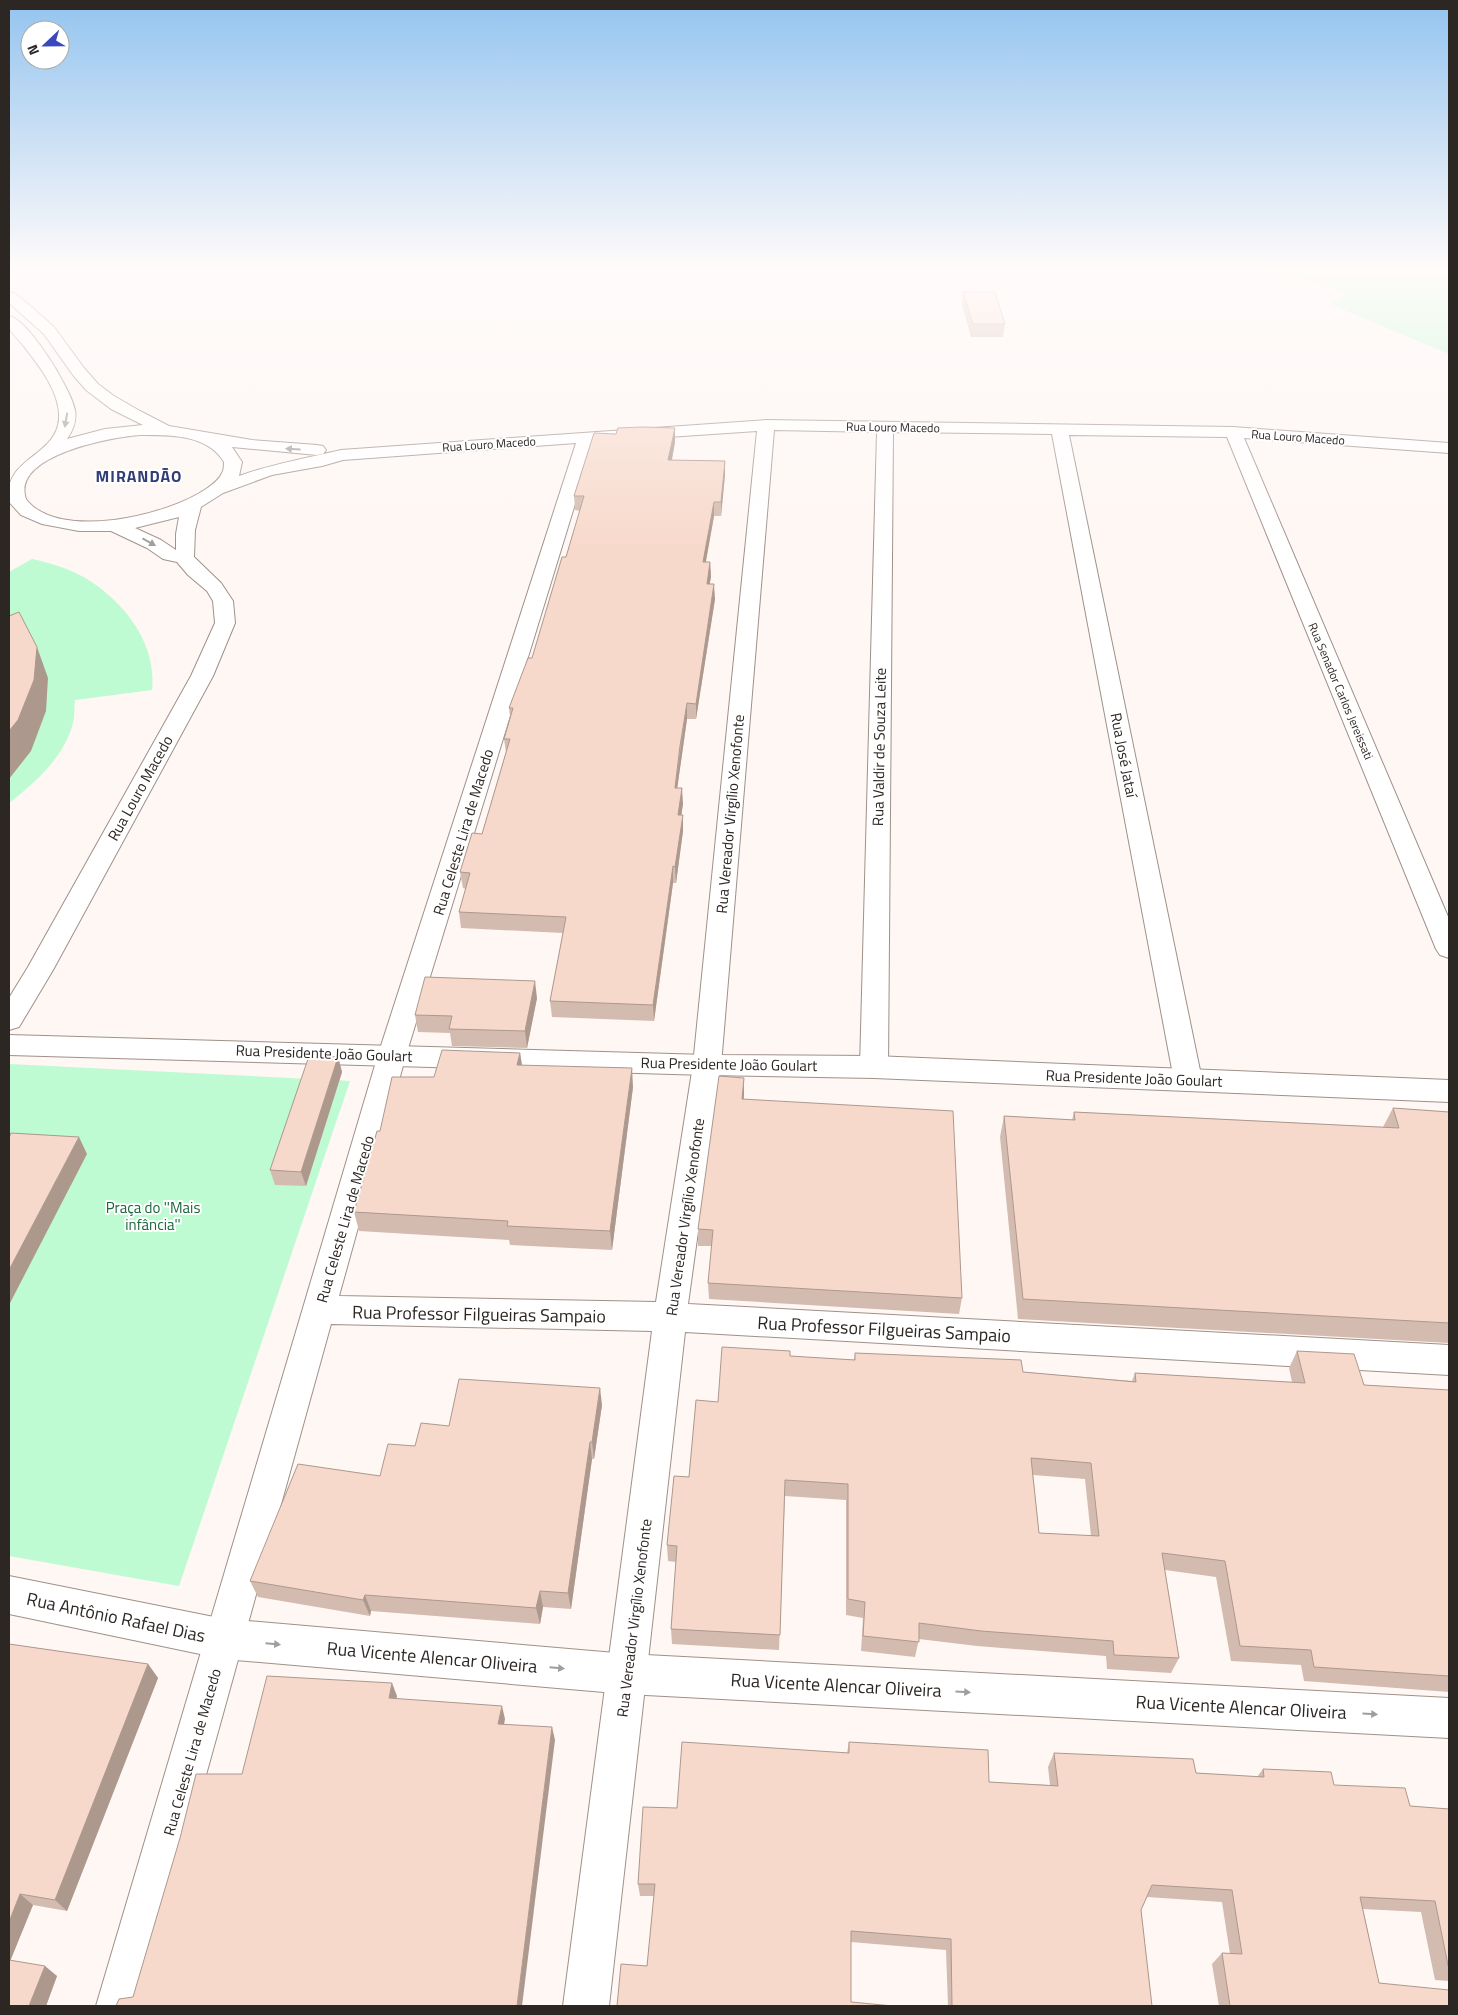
<svg xmlns="http://www.w3.org/2000/svg" width="1458" height="2015" font-family="'Titillium Web',sans-serif">
<rect width="100%" height="100%" fill="#fef7f4"/>
<!-- green -->
<g fill="#befad2">
<polygon points="1268,268 1449,268 1449,354 1330,304 1348,293 1273,271"/>
<path d="M 32,559 C 51,563 70,569 87,579 C 124,602 157,643 152,690 L 75,700 C 74,707 75,716 73,723 C 64,757 36,782 9,803 L 9,572 Z"/>
<polygon points="9,1064 350,1081 179,1586 9,1556"/>
</g>
<g fill="none" stroke-linecap="round" stroke-linejoin="round">
<!-- minor casing -->
<g stroke="#9f9089" stroke-width="2">
<path id="minor" d="M 9,292 L 14,293 L 28,304 L 54,327 L 84,368 L 98,384 L 114,396 L 140,411 L 169,426 L 252,440 L 317,445 L 323,446 L 326,450 L 323,454 L 317,455 L 232,447 L 242,462 L 239,476 C 272,464 307,458 341,450 L 766,420 L 1233,427 L 1449,443 L 1449,453 L 1244,438 L 1449,919 L 1449,958 L 1440,955 L 1436,949 L 1227,437 L 1069,435 L 1202,1080 L 1198,1088 L 1188,1091 L 1178,1088 L 1174,1080 L 1052,434 L 893,432 L 888,1067 L 884,1074 L 874,1078 L 864,1074 L 860,1067 L 877,432 L 774,430 L 721,1065 L 688,1304 L 1449,1345 L 1449,1375 L 685,1332 L 609,2006 L 563,2006 L 652,1331 L 331,1324 L 142,2006 L 96,2006 L 378,1055 L 576,443 L 343,460 L 322,466 L 272,475 L 223,493 L 201,507 L 195,530 L 194,557 L 221,583 L 233,601 L 235,623 L 213,676 L 53,970 L 19,1027 L 9,1030 L 9,998 L 28,967 L 191,676 L 215,623 L 213,601 L 207,591 L 188,575 L 177,562 L 163,559 L 147,548 L 111,531 L 79,531 L 42,524 L 21,515 L 10,503 C 0,458 56,458 59,419 C 61,393 38,364 23,345 C 19,340 11,333 9,327 C 8,324 9,319 9,316 C 29,320 71,389 75,410 C 77,421 73,430 67,439 L 105,429 L 143,425 L 111,409 L 86,390 L 73,375 L 44,334 L 9,303 ZM 757,431 L 693,1065 L 656,1302 L 339,1296 L 406,1055 L 594,442 ZM 140,435 C 170,435 207,434 224,462 C 224,465 224,470 222,473 C 219,480 212,485 206,489 C 169,515 58,542 26,499 C 11,455 112,437 140,435 ZM 179,517 L 176,534 L 176,550 L 161,540 L 135,528 Z"/>
</g>
<!-- tertiary casing -->
<g stroke="#9f9089" stroke-width="2">
<g id="tertiary">
<polygon points="9,1035 707,1055 874,1056 1449,1080 1449,1102 874,1078 707,1075 9,1055"/>
<polygon points="9,1576 224,1619 627,1654 1449,1698 1449,1738 627,1694 224,1659 9,1614"/>
</g>
</g>
<!-- minor -->
<use href="#minor" fill="#fff" fill-rule="evenodd"/>
<!-- tertiary -->
<use href="#tertiary" fill="#fff" fill-rule="evenodd"/>
</g>
<!-- wall -->
<g fill="#d4bbaf" fill-rule="evenodd">
<polygon points="963,292 1005,324 1003,337 971,337 962,305"/>
<polygon points="675,442 672,460 725,461 725,475 721,516 714,516 706,562 710,562 711,577 709,584 715,599 696,719 687,719 681,761 677,788 683,804 681,815 683,831 676,883 673,883 654,1021 552,1017 550,1001 563,933 461,928 459,912 466,889 463,888 460,872 482,834 506,752 504,739 510,717 509,708 532,658 566,557 580,511 575,510 574,496"/>
<polygon points="537,998 527,1048 452,1046 450,1033 418,1032 415,1015"/>
<polygon points="520,1053 522,1065 633,1087 612,1250 510,1245 509,1240 359,1231 354,1212 434,1077"/>
<polygon points="338,1057 342,1072 306,1186 275,1185 270,1170"/>
<polygon points="744,1078 744,1099 962,1298 959,1314 709,1299 708,1283 712,1246 698,1246 698,1229"/>
<polygon points="1393,1108 1449,1112 1449,1343 1018,1319 1000,1137 1004,1116 1072,1120 1074,1112 1383,1127"/>
<path d="M 1297,1351 L 1364,1385 L 1449,1390 L 1449,1692 L 1304,1681 L 1301,1665 L 1231,1661 L 1216,1577 L 1165,1570 L 1179,1658 L 1171,1673 L 1107,1669 L 1106,1656 L 977,1646 L 919,1639 L 915,1657 L 861,1651 L 863,1618 L 846,1615 L 846,1500 L 785,1496 L 779,1650 L 672,1644 L 671,1629 L 676,1562 L 668,1561 L 667,1545 L 689,1477 L 718,1402 L 790,1356 L 854,1360 L 855,1353 L 1023,1372 L 1132,1381 L 1135,1373 L 1292,1382 L 1289,1368 ZM 1033,1475 L 1085,1479 L 1091,1536 L 1039,1533 Z"/>
<polygon points="602,1405 594,1459 592,1459 571,1609 543,1607 540,1624 371,1611 370,1616 258,1597 250,1581 380,1476 415,1446 449,1426"/>
<polygon points="9,1644 148,1664 158,1678 67,1911 33,1905 10,1960 57,1976 46,2006 9,2006"/>
<polygon points="849,1742 989,1782 1050,1785 1048,1767 1054,1753 1196,1773 1257,1777 1263,1769 1334,1785 1410,1806 1449,1809 1449,1981 1435,1980 1421,1912 1363,1909 1379,1983 1449,2006 1219,2006 1212,1964 1222,1953 1230,1954 1222,1902 1147,1897 1141,1910 1152,2006 948,2006 946,1950 851,1942 617,2006 647,1966 654,1896 640,1896 638,1884 677,1808 847,1753"/>
</g>
<!-- shaded-wall -->
<g fill="#ad988e">
<polygon points="675,428 675,442 669,474 668,460"/>
<polygon points="725,461 725,475 721,516 721,502"/>
<polygon points="714,502 714,516 703,576 703,562"/>
<polygon points="710,562 711,577 707,599 707,584"/>
<polygon points="714,584 715,599 696,719 696,704"/>
<polygon points="37,647 48,678 46,711 31,751 9,779 9,731"/>
<polygon points="687,703 687,719 675,804 675,788"/>
<polygon points="682,788 683,804 679,831 678,815"/>
<polygon points="683,815 683,831 676,883 675,867"/>
<polygon points="673,866 673,883 654,1021 653,1005"/>
<polygon points="535,981 537,998 527,1048 525,1031"/>
<polygon points="520,1053 523,1072 517,1065"/>
<polygon points="338,1057 342,1072 306,1186 301,1172"/>
<polygon points="632,1068 633,1087 612,1250 610,1231"/>
<polygon points="744,1078 744,1095 742,1115 742,1099"/>
<polygon points="79,1137 87,1154 9,1305 9,1270"/>
<polygon points="600,1388 602,1405 594,1459 592,1442"/>
<polygon points="590,1442 592,1459 571,1609 568,1593"/>
<polygon points="540,1591 543,1607 540,1624 536,1608"/>
<polygon points="365,1595 371,1611 370,1616 363,1600"/>
<polygon points="148,1664 158,1678 67,1911 55,1900"/>
<polygon points="392,1683 397,1696 394,1711 389,1698"/>
<polygon points="502,1706 505,1719 502,1736 498,1724"/>
<polygon points="552,1727 555,1740 522,2006 517,2006"/>
<polygon points="20,1894 33,1905 9,1964 9,1922"/>
<polygon points="45,1966 57,1976 46,2006 29,2006"/>
</g>
<!-- building -->
<g fill="#f7d9cb" stroke="#ad988e" fill-rule="evenodd">
<polygon points="963,292 995,292 1005,324 973,324"/>
<polygon points="643,427 675,428 668,460 725,461 721,502 714,502 703,562 710,562 707,584 714,584 696,704 687,703 680,746 675,788 682,788 678,815 683,815 675,867 673,866 653,1005 550,1001 566,917 459,912 470,873 460,872 472,833 482,834 510,739 504,739 513,708 509,708 528,658 532,658 562,557 566,557 584,496 574,496 594,433 616,434 618,428"/>
<polygon points="19,612 37,647 34,680 18,720 9,731 9,616"/>
<polygon points="425,977 535,981 525,1031 449,1029 452,1016 415,1015"/>
<polygon points="442,1050 520,1053 517,1065 632,1068 610,1231 507,1226 508,1221 354,1212 377,1131 380,1131 392,1077 434,1077"/>
<polygon points="309,1056 338,1057 301,1172 270,1170"/>
<polygon points="719,1076 744,1078 742,1099 953,1111 962,1298 708,1283 713,1230 698,1229"/>
<polygon points="1393,1108 1449,1112 1449,1323 1023,1299 1004,1116 1075,1120 1074,1112 1399,1128"/>
<polygon points="11,1133 79,1137 9,1270 9,1138"/>
<path d="M 722,1347 L 790,1351 L 790,1356 L 855,1360 L 855,1353 L 1021,1360 L 1023,1372 L 1136,1382 L 1135,1373 L 1305,1383 L 1297,1351 L 1354,1354 L 1364,1385 L 1449,1390 L 1449,1676 L 1314,1667 L 1311,1650 L 1240,1646 L 1225,1561 L 1162,1553 L 1179,1658 L 1114,1655 L 1113,1641 L 981,1631 L 919,1623 L 919,1642 L 863,1636 L 865,1602 L 848,1599 L 848,1484 L 785,1480 L 780,1635 L 671,1629 L 677,1546 L 667,1545 L 674,1476 L 689,1477 L 696,1400 L 718,1402 ZM 1031,1458 L 1091,1463 L 1099,1536 L 1039,1533 Z"/>
<polygon points="459,1379 600,1388 592,1442 590,1442 568,1593 540,1591 536,1608 365,1595 363,1600 250,1581 298,1464 380,1476 388,1444 415,1446 421,1423 449,1426"/>
<polygon points="9,1644 148,1664 55,1900 20,1894 9,1922"/>
<polygon points="267,1676 392,1683 389,1698 502,1706 498,1724 552,1727 517,2006 116,2006 119,1999 133,1997 180,1838 196,1774 242,1774"/>
<polygon points="682,1742 849,1753 849,1742 988,1750 989,1782 1058,1786 1054,1753 1193,1759 1196,1773 1264,1777 1263,1769 1331,1772 1334,1785 1405,1788 1410,1806 1449,1809 1449,1970 1435,1901 1360,1897 1379,1983 1449,1990 1449,2006 1230,2006 1222,1953 1242,1954 1232,1890 1152,1885 1141,1910 1152,2006 952,2006 951,1939 851,1931 851,2002 893,2006 617,2006 621,1964 647,1966 655,1884 638,1884 643,1807 677,1808"/>
<polygon points="9,1960 45,1966 29,2006 9,2006"/>
</g>
<!-- one-way arrows -->
<defs><path id="oneway-solid" d="M-6-.8H1V-3.2L6.5 0L1 3.2V.8H-6Z" transform="scale(1.25)"/></defs>
<g fill="#a09e9c">
<use href="#oneway-solid" transform="translate(66 420) rotate(100)"/>
<use href="#oneway-solid" transform="translate(293 449) rotate(-176)"/>
<use href="#oneway-solid" transform="translate(149 542) rotate(29)"/>
<use href="#oneway-solid" transform="translate(273 1644) rotate(5)"/>
<use href="#oneway-solid" transform="translate(557 1668) rotate(5)"/>
<use href="#oneway-solid" transform="translate(963 1692) rotate(3)"/>
<use href="#oneway-solid" transform="translate(1370 1714) rotate(3)"/>
</g>
<!-- sky -->
<linearGradient id="sky" x2="0" y2="1"><stop stop-color="#94c4ef"/><stop offset="0.49" stop-color="#fffbfa"/><stop offset="1" stop-color="#fffbfa" stop-opacity="0"/></linearGradient>
<rect width="1458" height="550" fill="url(#sky)"/>
<g text-anchor="middle" dominant-baseline="central" stroke-width="4" stroke-linejoin="round" paint-order="stroke">
<!-- far-street labels -->
<g font-size="12" fill="#2d2724" stroke="#fff">
<text transform="translate(893 427) rotate(1)">Rua Louro Macedo</text>
<text transform="translate(1298 437) rotate(4)">Rua Louro Macedo</text>
<text transform="translate(489 444) rotate(-4)">Rua Louro Macedo</text>
<text transform="translate(1341 691) rotate(67)">Rua Senador Carlos Jereissati</text>
</g>
<!-- street labels -->
<g font-size="15" fill="#2d2724" stroke="#fff">
<text transform="translate(879 747) rotate(-89)">Rua Valdir de Souza Leite</text>
<text transform="translate(1124 755) rotate(79)">Rua José Jataí</text>
<text transform="translate(140 788) rotate(-61)">Rua Louro Macedo</text>
<text transform="translate(730 814) rotate(-85)">Rua Vereador Virgílio Xenofonte</text>
<text transform="translate(463 832) rotate(-73)">Rua Celeste Lira de Macedo</text>
<text transform="translate(324 1053) rotate(2)">Rua Presidente João Goulart</text>
<text transform="translate(729 1064) rotate(1)">Rua Presidente João Goulart</text>
<text transform="translate(1134 1078) rotate(2)">Rua Presidente João Goulart</text>
<text transform="translate(685 1217) rotate(-82)">Rua Vereador Virgílio Xenofonte</text>
<text transform="translate(345 1219) rotate(-74)">Rua Celeste Lira de Macedo</text>
<text transform="translate(634 1618) rotate(-83)">Rua Vereador Virgílio Xenofonte</text>
<text transform="translate(192 1752) rotate(-74)">Rua Celeste Lira de Macedo</text>
</g>
<!-- park labels -->
<g font-size="15" fill="#1a673d" stroke="#fff">
<text x="153" y="1207">Praça do ''Mais<tspan x="153" dy="17">infância''</tspan></text>
</g>
<!-- far-district labels -->
<g font-size="16" font-weight="bold" letter-spacing="1" fill="#303d77" stroke="#fff">
<text x="139" y="476">MIRANDÃO</text>
</g>
<!-- near-street labels -->
<g font-size="18" fill="#2d2724" stroke="#fff">
<text transform="translate(479 1314) rotate(1)">Rua Professor Filgueiras Sampaio</text>
<text transform="translate(884 1329) rotate(3)">Rua Professor Filgueiras Sampaio</text>
<text transform="translate(116 1617) rotate(12)">Rua Antônio Rafael Dias</text>
<text transform="translate(432 1657) rotate(5)">Rua Vicente Alencar Oliveira</text>
<text transform="translate(836 1685) rotate(3)">Rua Vicente Alencar Oliveira</text>
<text transform="translate(1241 1707) rotate(3)">Rua Vicente Alencar Oliveira</text>
</g>
</g>
<!-- border -->
<rect width="1458" height="2015" fill="none" stroke="#2d2724" stroke-width="20"/>
<!-- north arrow -->
<g transform="translate(45 45) rotate(248)"><circle r="24" fill="#ffffff" stroke="#aba9a7"/>
<path d="M0-4L9 19L0 12L-9 19Z" fill="#3948bb"/>
<text y="-8" font-size="14" font-weight="bold" text-anchor="middle" fill="#2d2724">N</text>
</g>
</svg>
